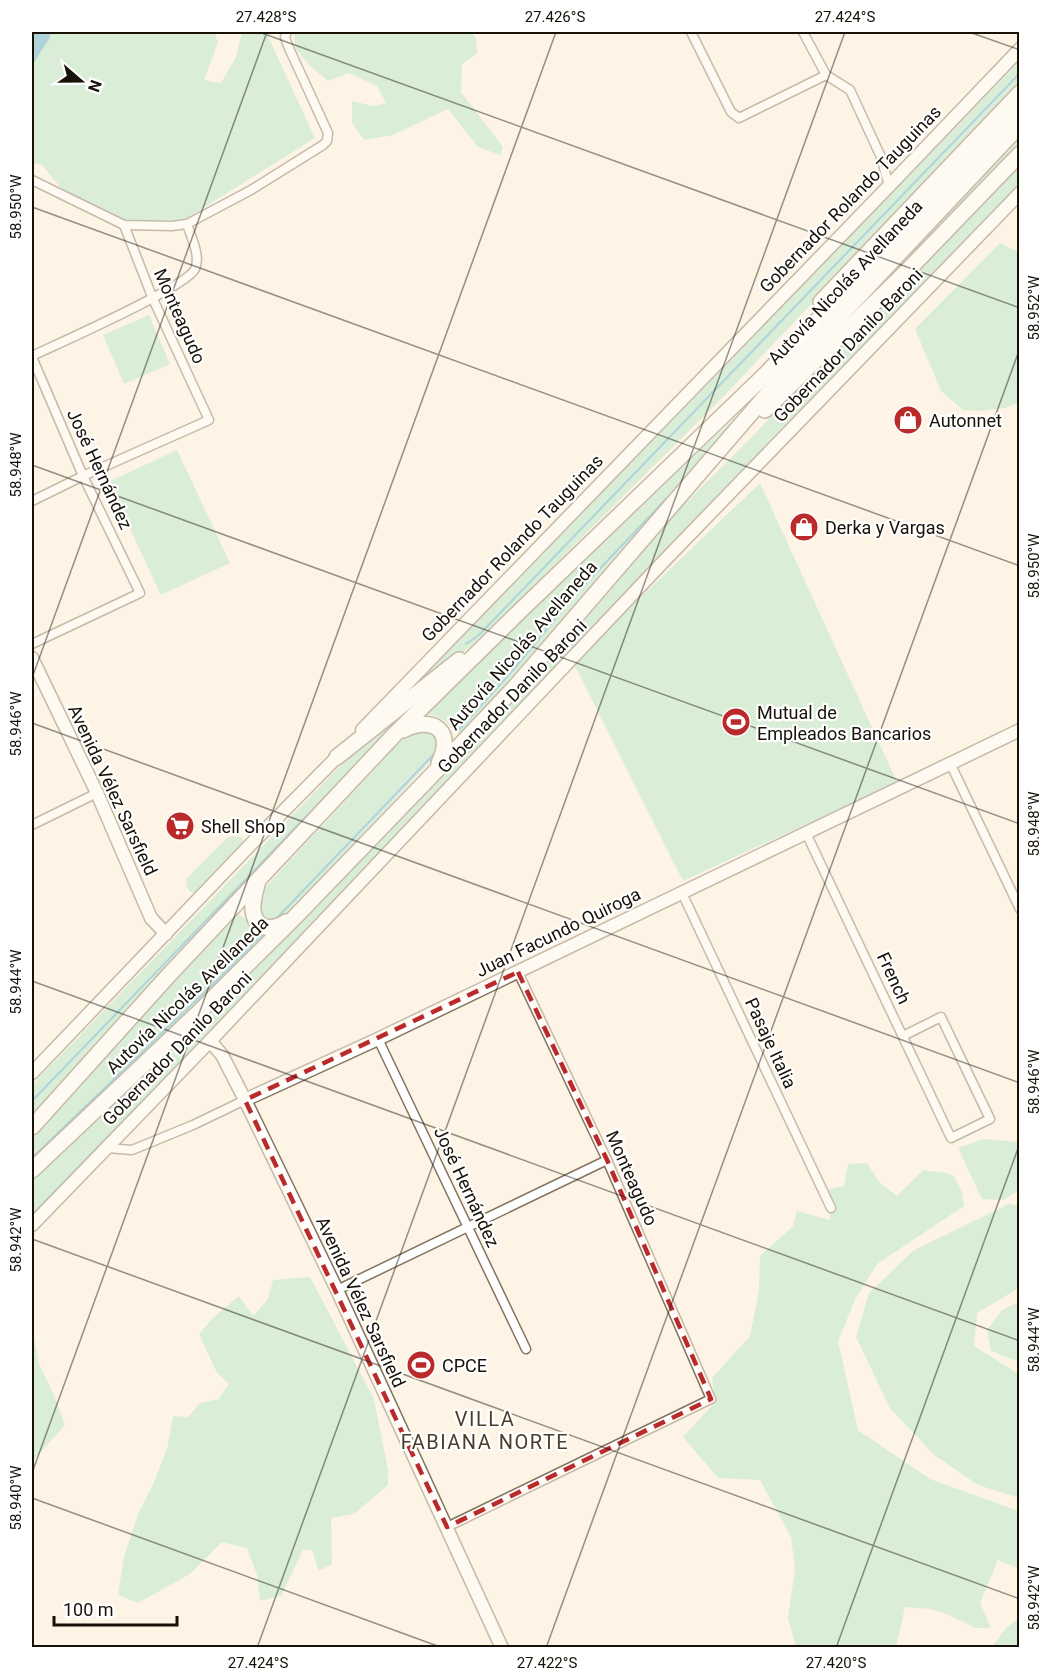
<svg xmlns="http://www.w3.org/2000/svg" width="1051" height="1679" font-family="Roboto,sans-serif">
<rect width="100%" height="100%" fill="#fef4e5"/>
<!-- green -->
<g fill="#b0e5c5">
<polygon points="51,32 214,32 218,42 204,80 221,83 236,57 242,32 266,32 315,138 184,220 126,220 68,196 41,164 32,163 32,66 49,39"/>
<polygon points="294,32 472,32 476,38 477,53 462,64 461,92 503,147 500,155 478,147 448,109 393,135 364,140 352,123 352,101 373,106 386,103 377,86 349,73 328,81 310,66 295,48"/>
<polygon points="1019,62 1019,86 723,397 486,633 365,737"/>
<polygon points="1019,140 1019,149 909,260 905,257"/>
<polygon points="1019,165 1019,187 580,643 269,971 32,1216 32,1180 217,1007 278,946 501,713 662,526 743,446 838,347 922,266"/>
<polygon points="1000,243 1019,252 1019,403 1005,408 979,411 963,410 941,391 915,329"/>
<polygon points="149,315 170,364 124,384 103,335"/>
<path d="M 739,414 L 690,473 L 513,680 L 462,732 L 458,734 C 446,724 444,716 426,714 L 531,611 Z"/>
<polygon points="177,450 230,563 161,595 108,482"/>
<polygon points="760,483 897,782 683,881 573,662"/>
<polygon points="423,699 287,841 32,1115 32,1085 340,766"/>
<polygon points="422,727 438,737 437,754 288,915 271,922 262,919 256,903 258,895 410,731"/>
<polygon points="232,836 241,837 245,844 196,895 190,892 186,885 187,878 227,838"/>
<polygon points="236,914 241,915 252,927 272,931 166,1036 84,1110 32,1161 32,1138 82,1085 154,1002"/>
<polygon points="984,1139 1019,1142 1019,1190 1003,1200 982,1199 958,1148"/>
<polygon points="867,1163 880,1183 897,1196 923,1170 946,1173 954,1176 962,1192 964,1206 877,1264 855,1300 838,1341 858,1430 930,1479 1019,1511 1019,1569 998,1560 980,1603 991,1628 976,1628 946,1614 931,1609 905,1607 896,1647 796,1647 788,1618 795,1569 791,1537 760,1480 718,1478 683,1437 715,1402 712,1378 750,1336 759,1290 760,1256 793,1226 797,1211 830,1220 829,1189 844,1186 848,1164"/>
<polygon points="1009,1204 1019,1206 1019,1288 977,1313 974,1346 1019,1374 1019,1498 978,1485 934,1455 890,1408 856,1337 869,1293 914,1250"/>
<polygon points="310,1277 374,1399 388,1470 388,1485 354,1514 331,1518 332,1564 319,1571 312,1550 303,1550 281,1596 260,1601 257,1575 247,1548 222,1542 190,1574 138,1603 118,1595 124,1557 138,1514 154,1482 167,1449 173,1416 188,1417 200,1403 219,1399 229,1384 217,1373 199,1334 213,1318 239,1296 253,1316 268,1299 273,1280"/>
<polygon points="1019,1302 1019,1362 991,1351 987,1330 1002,1310"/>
<polygon points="32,1326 39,1364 55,1397 65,1425 32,1462"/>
<polygon points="1018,1619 1019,1619 1019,1647 992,1647 1005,1629"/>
</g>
<!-- water -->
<polygon fill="#4eaecd" points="32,32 51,32 49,39 32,66"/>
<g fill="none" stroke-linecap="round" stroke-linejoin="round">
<!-- stream -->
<g stroke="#4eaecd" stroke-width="2">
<polyline points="466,644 479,635 1020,73"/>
<polyline points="459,730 514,669 573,597 666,499"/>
<polyline points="276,919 436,752"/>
<polyline points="32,1101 352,769"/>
<polyline points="32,1158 218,979 263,934"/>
<polyline points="33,1214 174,1069"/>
</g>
<!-- street casing -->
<g stroke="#83745d" stroke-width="11">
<g id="street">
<polyline points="691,32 731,112 739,118 826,75"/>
<polyline points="803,32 826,75 850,90 881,157 889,186"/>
<polyline points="32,180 124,225 172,226 187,224 251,190 323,145 327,141 328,133 288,46 285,37 287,32"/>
<path d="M 32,356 C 57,344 187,287 195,269 C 201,256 191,237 187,224"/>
<polyline points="32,357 83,476 140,593 32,644"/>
<polyline points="32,501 83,476 209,420 153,299 124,225"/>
<polyline points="950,763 1020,909"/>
<polyline points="32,825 97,793"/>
<polyline points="806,833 951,1138 990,1119 941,1017 903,1036"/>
<polyline points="682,893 831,1208"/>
<polyline points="378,1039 526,1349"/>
<polyline points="107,1148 132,1150 193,1125 245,1100"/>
<polyline points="337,1290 607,1160"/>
<polyline points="447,1527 711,1399 607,1160 518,972"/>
</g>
</g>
<!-- secondary casing -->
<g stroke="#83745d" stroke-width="15">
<g id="secondary">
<polyline points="32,658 97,793 151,918 166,934"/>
<polyline points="362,730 889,186 1020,49"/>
<polyline points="210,1041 222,1055 245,1100 337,1290 502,1648"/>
<polyline points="32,1073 254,841 342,752"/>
<polyline points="245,1100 378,1039 1020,730"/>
<polyline points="32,1225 210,1041 664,561 1020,193"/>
</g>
</g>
<!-- highway casing -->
<g stroke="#83745d" stroke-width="18">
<g id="highway">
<polyline points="821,302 1020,93"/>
<polyline points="765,410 908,270 1020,154"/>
<path d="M 403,730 C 433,715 455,731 439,763"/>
<polyline points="337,757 459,660"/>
<path d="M 258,880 C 256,890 252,900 253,910 C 255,930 272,931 286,922"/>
<polyline points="32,1127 168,976 396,733 520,611 765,375 1020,109"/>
<polyline points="32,1170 197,1014 295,917 433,774 516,686 776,384 1020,125"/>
</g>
</g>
<!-- street -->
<use href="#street" stroke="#fff" stroke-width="8"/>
<!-- secondary -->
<use href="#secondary" stroke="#fff" stroke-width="12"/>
<!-- highway -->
<use href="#highway" stroke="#fff" stroke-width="15"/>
</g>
<!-- marked area -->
<path d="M0 0H1051V1679H0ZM 518,972 L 607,1160 L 711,1399 L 447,1527 L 245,1100 Z" fill="#fef4e5" fill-opacity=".55" fill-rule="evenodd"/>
<path fill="none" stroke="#ba2a2b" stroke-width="4.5" stroke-dasharray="12 8" stroke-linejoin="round" d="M 518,972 L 607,1160 L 711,1399 L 447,1527 L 245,1100 Z"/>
<!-- ticks -->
<path fill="none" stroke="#171108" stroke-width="1.5" stroke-opacity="0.45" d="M 259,32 L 1020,308M 969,32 L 1020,50M 32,207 L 1020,566M 32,465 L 1020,824M 32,678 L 267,32M 32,723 L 1020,1083M 32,981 L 1020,1341M 32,1239 L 1020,1599M 32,1473 L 556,32M 32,1498 L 443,1648M 257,1648 L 845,32M 546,1648 L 1020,348M 836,1648 L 1020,1143"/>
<!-- icons -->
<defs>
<g id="shop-disc" transform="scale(1.5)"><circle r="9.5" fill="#ba2a2b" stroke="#fff"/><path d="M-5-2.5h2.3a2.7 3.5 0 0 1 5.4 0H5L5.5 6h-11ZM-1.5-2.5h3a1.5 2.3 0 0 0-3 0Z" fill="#fff"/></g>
<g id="stadium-disc" transform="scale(1.5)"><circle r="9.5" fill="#ba2a2b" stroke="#fff"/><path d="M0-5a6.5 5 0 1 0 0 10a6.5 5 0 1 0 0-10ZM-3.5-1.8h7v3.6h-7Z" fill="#fff"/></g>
<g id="supermarket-disc" transform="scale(1.5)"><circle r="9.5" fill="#ba2a2b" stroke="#fff"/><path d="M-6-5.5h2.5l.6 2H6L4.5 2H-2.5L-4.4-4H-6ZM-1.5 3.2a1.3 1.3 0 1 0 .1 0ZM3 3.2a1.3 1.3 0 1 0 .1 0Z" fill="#fff"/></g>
</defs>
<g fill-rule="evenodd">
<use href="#shop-disc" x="908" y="420"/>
<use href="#shop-disc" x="804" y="527"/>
<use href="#stadium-disc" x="736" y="722"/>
<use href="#supermarket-disc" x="180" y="826"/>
<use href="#stadium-disc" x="421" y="1365"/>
</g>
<g text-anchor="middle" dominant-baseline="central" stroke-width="4.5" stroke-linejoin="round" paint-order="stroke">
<!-- street labels -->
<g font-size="18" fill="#171108" stroke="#fff">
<text transform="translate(850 199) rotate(-46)">Gobernador Rolando Tauguinas</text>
<text transform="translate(845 282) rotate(-47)">Autovía Nicolás Avellaneda</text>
<text transform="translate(180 316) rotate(66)">Monteagudo</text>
<text transform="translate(848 345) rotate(-46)">Gobernador Danilo Baroni</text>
<text transform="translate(100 469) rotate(65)">José Hernández</text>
<text transform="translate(512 548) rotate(-46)">Gobernador Rolando Tauguinas</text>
<text transform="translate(522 645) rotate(-49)">Autovía Nicolás Avellaneda</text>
<text transform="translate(512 696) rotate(-46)">Gobernador Danilo Baroni</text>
<text transform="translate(113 790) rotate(65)">Avenida Vélez Sarsfield</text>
<text transform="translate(558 932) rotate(-26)">Juan Facundo Quiroga</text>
<text transform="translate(894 978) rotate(65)">French</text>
<text transform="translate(187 995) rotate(-44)">Autovía Nicolás Avellaneda</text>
<text transform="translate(771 1043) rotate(65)">Pasaje Italia</text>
<text transform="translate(177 1048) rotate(-46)">Gobernador Danilo Baroni</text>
<text transform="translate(632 1178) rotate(66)">Monteagudo</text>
<text transform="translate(467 1187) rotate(65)">José Hernández</text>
<text transform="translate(361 1302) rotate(65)">Avenida Vélez Sarsfield</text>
</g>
<!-- poi labels -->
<g font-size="18" fill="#171108" stroke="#fff" text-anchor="start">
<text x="929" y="420">Autonnet</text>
<text x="825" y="527">Derka y Vargas</text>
<text x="757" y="712">Mutual de<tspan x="757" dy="21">Empleados Bancarios</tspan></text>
<text x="201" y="826">Shell Shop</text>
<text x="442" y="1365">CPCE</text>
</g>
<!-- neighbourhood labels -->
<g font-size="20" letter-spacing="1.5" fill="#4b3d28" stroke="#fff">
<text x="485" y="1419">VILLA<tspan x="485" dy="23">FABIANA NORTE</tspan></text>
</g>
</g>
<!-- border -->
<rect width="1051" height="1679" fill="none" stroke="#ffffff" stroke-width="66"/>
<!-- north arrow -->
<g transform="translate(81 81) rotate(110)" stroke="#ffffff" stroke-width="4.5" paint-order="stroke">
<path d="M0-4.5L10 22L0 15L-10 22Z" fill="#171108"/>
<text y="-9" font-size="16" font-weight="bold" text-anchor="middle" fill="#171108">N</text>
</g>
<!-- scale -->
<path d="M54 1616v9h123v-9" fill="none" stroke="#171108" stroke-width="3"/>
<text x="63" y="1616" font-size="18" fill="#171108" stroke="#ffffff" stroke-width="4.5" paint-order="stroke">100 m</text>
<rect x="33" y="33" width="985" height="1613" fill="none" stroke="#171108" stroke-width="2"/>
<g font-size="15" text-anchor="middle" fill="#171108">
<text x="266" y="22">27.428°S</text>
<text x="555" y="22">27.426°S</text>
<text x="845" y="22">27.424°S</text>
<text transform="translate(16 207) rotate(-90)" y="5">58.950°W</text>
<text transform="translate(1034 308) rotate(-90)" y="5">58.952°W</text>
<text transform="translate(16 465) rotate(-90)" y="5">58.948°W</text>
<text transform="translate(1034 566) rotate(-90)" y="5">58.950°W</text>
<text transform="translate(16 724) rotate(-90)" y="5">58.946°W</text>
<text transform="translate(1034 824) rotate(-90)" y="5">58.948°W</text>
<text transform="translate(16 982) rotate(-90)" y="5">58.944°W</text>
<text transform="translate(1034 1082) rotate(-90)" y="5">58.946°W</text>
<text transform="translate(16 1240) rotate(-90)" y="5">58.942°W</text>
<text transform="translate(1034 1340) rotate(-90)" y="5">58.944°W</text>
<text transform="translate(16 1498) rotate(-90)" y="5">58.940°W</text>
<text transform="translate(1034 1598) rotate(-90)" y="5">58.942°W</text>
<text x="258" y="1668">27.424°S</text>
<text x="547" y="1668">27.422°S</text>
<text x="836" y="1668">27.420°S</text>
</g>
</svg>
